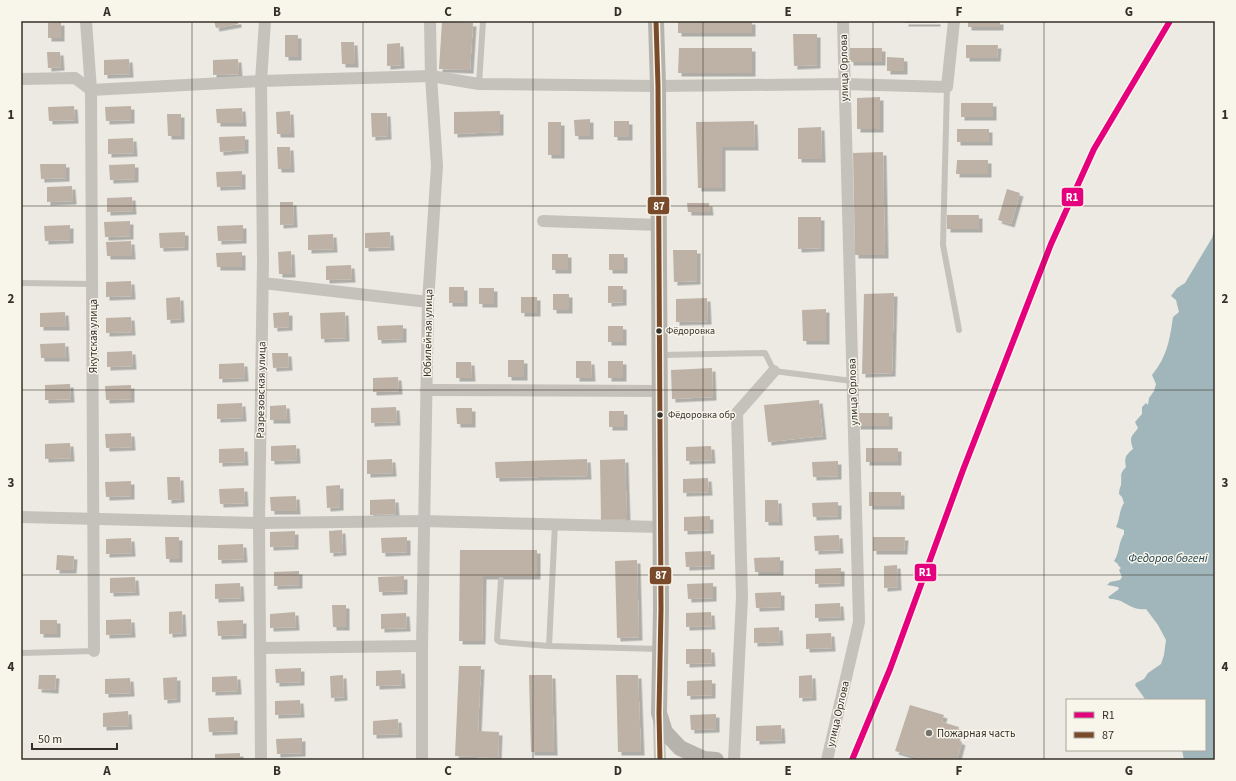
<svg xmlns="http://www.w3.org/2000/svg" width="1236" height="781" font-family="'Source Sans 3',sans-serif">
<defs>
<filter id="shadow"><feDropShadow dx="3.5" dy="3.5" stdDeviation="0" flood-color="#0004"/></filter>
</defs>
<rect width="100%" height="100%" fill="#eceae3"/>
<!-- water -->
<path fill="#a1b6bb" d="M 1215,229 L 1215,760 L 1184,760 L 1182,750 L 1205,750 L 1205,700 L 1145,699 L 1135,685 L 1136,683 L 1144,679 L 1148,673 L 1161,664 L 1164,655 L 1166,640 L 1158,625 L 1146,609 C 1129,611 1126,599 1110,599 L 1108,597 L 1119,589 L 1118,587 L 1107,585 L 1110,582 L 1120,580 L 1122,577 L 1119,570 L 1121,568 L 1118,565 L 1118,564 L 1114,561 C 1120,552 1118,543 1124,534 L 1124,530 L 1116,527 C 1120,519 1119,510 1124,503 L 1122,497 L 1119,494 C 1119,490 1120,488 1121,485 C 1122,476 1119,474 1126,467 C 1124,457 1126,455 1133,449 C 1129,436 1131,438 1138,428 L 1135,422 L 1142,414 L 1142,407 L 1146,403 L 1148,405 L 1149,398 L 1154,391 L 1156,384 L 1152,375 C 1167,357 1170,339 1173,317 L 1179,312 L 1176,300 L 1171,296 L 1177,288 L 1185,283 L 1212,238 L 1214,230 Z"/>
<!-- building -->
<g fill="#beb2a6" filter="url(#shadow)">
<polygon points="214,21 238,21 238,24 216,28"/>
<rect x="678" y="21" width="74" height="12"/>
<rect x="905" y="21" width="32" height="2"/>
<rect x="968" y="21" width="32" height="6"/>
<polygon points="61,22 61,38 48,38 48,23"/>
<polygon points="442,22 473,23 470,70 439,69"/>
<polygon points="793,34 817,34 817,65 794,66"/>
<rect x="285" y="35" width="13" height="22"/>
<polygon points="341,42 354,42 355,64 342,64"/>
<polygon points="400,43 401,65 387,66 387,44"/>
<polygon points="966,45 998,45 997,58 966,58"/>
<polygon points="679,48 752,48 752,73 678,73"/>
<rect x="850" y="48" width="32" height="14"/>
<polygon points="47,52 60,52 61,67 48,68"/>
<polygon points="887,57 904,58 904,71 887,71"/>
<polygon points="129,59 130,74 104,75 104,60"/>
<polygon points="238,59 239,74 213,75 213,60"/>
<polygon points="880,97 880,129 857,129 857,98"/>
<rect x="961" y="103" width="32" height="14"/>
<polygon points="74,106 75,120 49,121 48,107"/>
<polygon points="131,106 131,120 106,121 105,107"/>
<polygon points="242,108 243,123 217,123 216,109"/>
<polygon points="290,111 291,134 277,134 276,112"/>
<polygon points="500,111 500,132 454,134 454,112"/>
<polygon points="371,113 387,113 388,136 372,137"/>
<polygon points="167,114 181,114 181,136 168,136"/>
<polygon points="590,119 590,136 575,136 574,120"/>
<rect x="614" y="121" width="15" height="16"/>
<polygon points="754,121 755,147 722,147 722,188 698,188 696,122"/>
<rect x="548" y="122" width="13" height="33"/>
<polygon points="821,127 822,159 798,159 798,128"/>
<rect x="957" y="129" width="32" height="13"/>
<polygon points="245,136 245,150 220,152 219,137"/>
<polygon points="133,138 134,153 108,154 108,139"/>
<polygon points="277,147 290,147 291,169 278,169"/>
<polygon points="883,152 885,255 855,255 853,153"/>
<polygon points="957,160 988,160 988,174 956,174"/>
<polygon points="40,164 66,164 66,178 41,179"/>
<polygon points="135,164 135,179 110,180 109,165"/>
<polygon points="242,171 242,186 217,187 216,172"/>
<polygon points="72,186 73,201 47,202 47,187"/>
<polygon points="1007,189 1020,193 1011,224 998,220"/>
<polygon points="132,197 133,211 107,212 107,198"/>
<polygon points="280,202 293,202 294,224 280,225"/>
<polygon points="687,203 709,203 710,212 688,212"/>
<rect x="947" y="215" width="32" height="14"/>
<polygon points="798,217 821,217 821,248 798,249"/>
<polygon points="130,221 130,236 105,237 104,222"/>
<polygon points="70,225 70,240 45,241 44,226"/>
<polygon points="243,225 243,240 218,241 217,226"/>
<polygon points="185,232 185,247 160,248 159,233"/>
<polygon points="390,232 391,247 365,248 365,233"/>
<polygon points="333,234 334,249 308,250 308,235"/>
<polygon points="131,241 132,256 107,256 106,242"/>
<polygon points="673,250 697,250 697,281 674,282"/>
<polygon points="291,251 292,274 279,274 278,252"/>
<polygon points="242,252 242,267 217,267 216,253"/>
<rect x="552" y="254" width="16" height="16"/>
<rect x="609" y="254" width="15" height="16"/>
<polygon points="351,265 352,279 326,280 326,266"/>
<polygon points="131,281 132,296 106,297 106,282"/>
<polygon points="608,286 623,286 623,302 608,303"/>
<rect x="449" y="287" width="15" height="16"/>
<rect x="479" y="288" width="15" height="16"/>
<polygon points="894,293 892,373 862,374 864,294"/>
<rect x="553" y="294" width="16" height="16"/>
<polygon points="180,297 181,319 167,320 166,298"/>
<rect x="521" y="297" width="16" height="16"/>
<polygon points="707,298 708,321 676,322 676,299"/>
<polygon points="826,309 826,341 803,341 802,310"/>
<polygon points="65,312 66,327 40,327 40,313"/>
<polygon points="289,312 289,327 274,328 273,313"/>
<polygon points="345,312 346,338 321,339 320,313"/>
<polygon points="131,317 132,332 106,333 106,318"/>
<polygon points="403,325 403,339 378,340 377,326"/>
<rect x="608" y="326" width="15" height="16"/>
<polygon points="65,343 66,358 41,358 40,344"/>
<polygon points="132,351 133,366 107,367 107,352"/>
<polygon points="272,353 288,353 289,367 273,368"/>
<rect x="508" y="360" width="16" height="17"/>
<polygon points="576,361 591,361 592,378 576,378"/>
<rect x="608" y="361" width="15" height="17"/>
<polygon points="456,362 471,362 472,378 456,378"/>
<polygon points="244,363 245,378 219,379 219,364"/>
<polygon points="712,368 713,397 672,399 671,370"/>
<polygon points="398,377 399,391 373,392 373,378"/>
<polygon points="70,384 71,399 45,400 45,385"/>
<polygon points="131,385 131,399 106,400 105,386"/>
<polygon points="819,400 823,436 768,442 764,405"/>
<polygon points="242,403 243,418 217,419 217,404"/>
<polygon points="286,405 287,420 270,420 270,406"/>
<polygon points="396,407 397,422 371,423 371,408"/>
<polygon points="456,408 472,408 472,424 457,424"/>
<rect x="609" y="411" width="15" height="16"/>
<rect x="857" y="413" width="32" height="13"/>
<polygon points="131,433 132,447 106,448 105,434"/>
<polygon points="70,443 71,458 45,459 45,444"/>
<polygon points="296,445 297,460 271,461 271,446"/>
<polygon points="711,446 712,460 686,461 686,447"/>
<polygon points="244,448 245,462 219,463 219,449"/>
<rect x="866" y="448" width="32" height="14"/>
<polygon points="392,459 393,473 367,474 367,460"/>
<polygon points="587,459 588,476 496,478 495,462"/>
<polygon points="625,459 627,519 601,520 600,460"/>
<polygon points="838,461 838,476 813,477 812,462"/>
<polygon points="167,477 180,477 181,499 168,500"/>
<polygon points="708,478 709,492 683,493 683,479"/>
<polygon points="131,481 131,496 106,497 105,482"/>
<polygon points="340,485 340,507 327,508 326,486"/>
<polygon points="244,488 245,503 220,504 219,489"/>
<rect x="869" y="492" width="32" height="14"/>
<polygon points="296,496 297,511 271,511 270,497"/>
<polygon points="395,499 396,514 370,515 370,500"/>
<polygon points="765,500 778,500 779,522 765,522"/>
<polygon points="838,502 838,516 813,517 812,503"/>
<polygon points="710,516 710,530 684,531 684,517"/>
<polygon points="342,530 343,552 330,553 329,531"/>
<polygon points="295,531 295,546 270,547 270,532"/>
<polygon points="839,535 840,550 815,551 814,536"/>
<polygon points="165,537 179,537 179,559 166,559"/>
<polygon points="407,537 407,552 382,553 381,538"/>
<polygon points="873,537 905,537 904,551 873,551"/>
<polygon points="131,538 132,553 106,554 106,539"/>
<polygon points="243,544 244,559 218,560 218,545"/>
<polygon points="460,550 537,550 537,576 483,576 482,641 459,641"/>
<polygon points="711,551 711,566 686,567 685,552"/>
<polygon points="57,555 74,556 73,570 56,570"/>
<polygon points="780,557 780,572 755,572 754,558"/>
<polygon points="637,560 639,637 617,638 615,561"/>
<polygon points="897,565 898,587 884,588 884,566"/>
<polygon points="841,568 841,583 815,584 815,569"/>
<polygon points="299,571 299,585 274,586 274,572"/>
<polygon points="404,576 404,591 379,592 378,577"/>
<polygon points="135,577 136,592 110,593 110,578"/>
<polygon points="240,583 241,598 215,599 215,584"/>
<polygon points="713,583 713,598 688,599 687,584"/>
<polygon points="781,592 781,607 756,608 755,593"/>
<polygon points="840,603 841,617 815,618 815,604"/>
<polygon points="332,605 346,605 346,627 333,627"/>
<polygon points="182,611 183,633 169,634 169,612"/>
<polygon points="295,612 296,627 270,628 270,614"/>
<polygon points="711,612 712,626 686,627 686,613"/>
<polygon points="406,613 407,628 381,629 381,614"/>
<polygon points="131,619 132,634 106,635 106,620"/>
<rect x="40" y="620" width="17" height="14"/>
<polygon points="243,620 243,635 218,636 217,621"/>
<polygon points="779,627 780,642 754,643 754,628"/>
<polygon points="831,633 832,648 806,649 806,634"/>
<polygon points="686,649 711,649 712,663 686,664"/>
<polygon points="459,666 481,666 478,731 499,732 498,758 455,756"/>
<polygon points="301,668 301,682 276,683 275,669"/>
<polygon points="401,670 402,685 376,686 376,671"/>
<polygon points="39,675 56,675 55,690 38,689"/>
<polygon points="343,675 344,697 331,698 330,676"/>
<polygon points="529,675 552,675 554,752 531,752"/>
<polygon points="616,675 638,675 641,752 618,752"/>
<polygon points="812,675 813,697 799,698 799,676"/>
<polygon points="237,676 238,691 212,692 212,677"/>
<polygon points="177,677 177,699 164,700 163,678"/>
<polygon points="130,678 131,693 105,694 105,679"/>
<polygon points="712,680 712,695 687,696 687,681"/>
<polygon points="300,700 301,714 275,715 275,701"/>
<polygon points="910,705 944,715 942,722 959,727 956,739 962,742 957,760 926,760 895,751"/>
<polygon points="128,711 129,726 103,727 103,713"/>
<polygon points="716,714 716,729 691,730 690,715"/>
<polygon points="234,717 234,731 209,732 208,718"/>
<polygon points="398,719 399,734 373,735 373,721"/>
<polygon points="781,725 782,740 756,741 756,726"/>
<polygon points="302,738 302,753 277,754 276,739"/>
<polygon points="240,753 240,760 215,760 215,754"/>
</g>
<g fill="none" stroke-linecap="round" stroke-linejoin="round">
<!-- lane -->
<g stroke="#c5c2bc" stroke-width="6">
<polyline points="479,84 483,21"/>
<polyline points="947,87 943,245 959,330"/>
<polyline points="21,283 92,284"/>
<polyline points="661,355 765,353 774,371 852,381"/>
<polyline points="501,580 497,640 500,642 549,646 659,649"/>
<polyline points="549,646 555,524"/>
<polyline points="21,653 94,651"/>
</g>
<!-- street -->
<g stroke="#c5c2bc" stroke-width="12">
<polyline points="86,21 91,90 94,651"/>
<polyline points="21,79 75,78 91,90 261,81 431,76 479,84 658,86 844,84 947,87 954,21"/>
<polyline points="543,221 659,225"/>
<polyline points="263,283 428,302"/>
<polyline points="426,390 660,391"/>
<polyline points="21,517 259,523 424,521 660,527"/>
<polyline points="260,648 422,646"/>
<polyline points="659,721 660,760"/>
<polyline points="261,760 259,523 263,262 261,81 265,21"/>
<polyline points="422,760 422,646 428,302 437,166 431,76 430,21"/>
<polyline points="734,760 742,597 737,413 774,371"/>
<polyline points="827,760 859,622 843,21"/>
</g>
<!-- secondary -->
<polyline stroke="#b6b3ad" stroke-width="16" points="656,21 658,86 661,609 659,713 665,732 680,748 704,759 716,760"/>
<!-- bus-1 casing -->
<g stroke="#f8f5eb" stroke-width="8">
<polyline id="bus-1" points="656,21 658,86 661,609 659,713 660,760"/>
</g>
<!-- bus-1 -->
<use href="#bus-1" stroke="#7a4b2a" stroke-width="5"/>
<!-- rail-1 casing -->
<g stroke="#f8f5eb" stroke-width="9">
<polyline id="rail-1" points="852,760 890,669 963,470 1051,244 1094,149 1170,21"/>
</g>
<!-- rail-1 -->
<use href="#rail-1" stroke="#e5007d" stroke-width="6"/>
</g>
<!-- grid -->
<path fill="none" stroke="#36302a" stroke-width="1" stroke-opacity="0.55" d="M 192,21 L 192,760M 363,21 L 363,760M 533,21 L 533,760M 703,21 L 703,760M 873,21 L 873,760M 1044,21 L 1044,760M 21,206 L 1215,206M 21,390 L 1215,390M 21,575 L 1215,575"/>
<!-- markers -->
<g fill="#36302a" stroke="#f8f5eb" stroke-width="1.5">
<circle cx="659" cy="331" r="3.5"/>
<circle cx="660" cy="415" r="3.5"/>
</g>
<circle fill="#76716b" stroke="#f8f5eb" stroke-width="1.5" cx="929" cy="733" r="4"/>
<g text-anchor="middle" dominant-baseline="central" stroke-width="3" stroke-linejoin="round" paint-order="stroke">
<!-- bus labels -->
<g font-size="10" fill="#36302a" stroke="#f8f5eb" text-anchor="start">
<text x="666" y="331">Фёдоровка</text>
<text x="668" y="415">Фёдоровка обр</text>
</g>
<!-- street labels -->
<g font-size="11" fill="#36302a" stroke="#f8f5eb">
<text transform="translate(844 68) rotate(-91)">улица Орлова</text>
<text transform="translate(428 333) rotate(-89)">Юбилейная улица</text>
<text transform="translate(93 336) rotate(-90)">Якутская улица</text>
<text transform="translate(261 390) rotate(-89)">Разрезовская улица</text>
<text transform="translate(853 392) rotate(-92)">улица Орлова</text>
<text transform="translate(838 714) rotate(-77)">улица Орлова</text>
</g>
<!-- poi labels -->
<g font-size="11" fill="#36302a" stroke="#f8f5eb" text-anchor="start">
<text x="937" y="733">Пожарная часть</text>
</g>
<!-- water labels -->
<g font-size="12" font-style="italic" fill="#244553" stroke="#f8f5eb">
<text x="1168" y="558">Федоров бөгені</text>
</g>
</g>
<g stroke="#f8f5eb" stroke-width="1.5">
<rect x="1061" y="187" width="23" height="20" rx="4" fill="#e5007d"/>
<rect x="647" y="196" width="23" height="19" rx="4" fill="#7a4b2a"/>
<rect x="914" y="563" width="23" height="19" rx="4" fill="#e5007d"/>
<rect x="649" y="566" width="23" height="19" rx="4" fill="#7a4b2a"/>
</g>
<g font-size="11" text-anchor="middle" font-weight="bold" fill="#fff">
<text x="1072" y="201">R1</text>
<text x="659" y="210">87</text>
<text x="925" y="576">R1</text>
<text x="661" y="579">87</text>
</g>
<!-- border -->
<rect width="1236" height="781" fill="none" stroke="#f8f5eb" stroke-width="44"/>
<!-- legend -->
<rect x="1066" y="699" width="140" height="52" fill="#f8f5eb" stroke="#aaa69e"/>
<rect x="1074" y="712" width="20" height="6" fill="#e5007d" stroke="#aaa69e"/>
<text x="1102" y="719" font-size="12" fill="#36302a">R1</text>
<rect x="1074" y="732" width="20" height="6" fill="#7a4b2a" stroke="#aaa69e"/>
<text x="1102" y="739" font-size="12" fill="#36302a">87</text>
<!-- scale -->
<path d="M32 743v6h85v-6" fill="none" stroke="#36302a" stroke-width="2"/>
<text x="38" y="743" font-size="12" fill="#36302a" stroke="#f8f5eb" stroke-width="3" paint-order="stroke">50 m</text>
<rect x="22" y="22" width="1192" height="737" fill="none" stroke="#36302a" stroke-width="1.5"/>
<g font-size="13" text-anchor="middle" font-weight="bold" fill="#36302a">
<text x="107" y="16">A</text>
<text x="277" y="16">B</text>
<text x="448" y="16">C</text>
<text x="618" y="16">D</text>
<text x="788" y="16">E</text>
<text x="959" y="16">F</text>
<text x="1129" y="16">G</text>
<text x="11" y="119">1</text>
<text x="1225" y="119">1</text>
<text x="11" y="303">2</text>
<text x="1225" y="303">2</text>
<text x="11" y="487">3</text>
<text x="1225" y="487">3</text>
<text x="11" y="671">4</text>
<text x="1225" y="671">4</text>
<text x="107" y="775">A</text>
<text x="277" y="775">B</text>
<text x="448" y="775">C</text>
<text x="618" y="775">D</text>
<text x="788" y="775">E</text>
<text x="959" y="775">F</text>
<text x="1129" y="775">G</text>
</g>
</svg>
